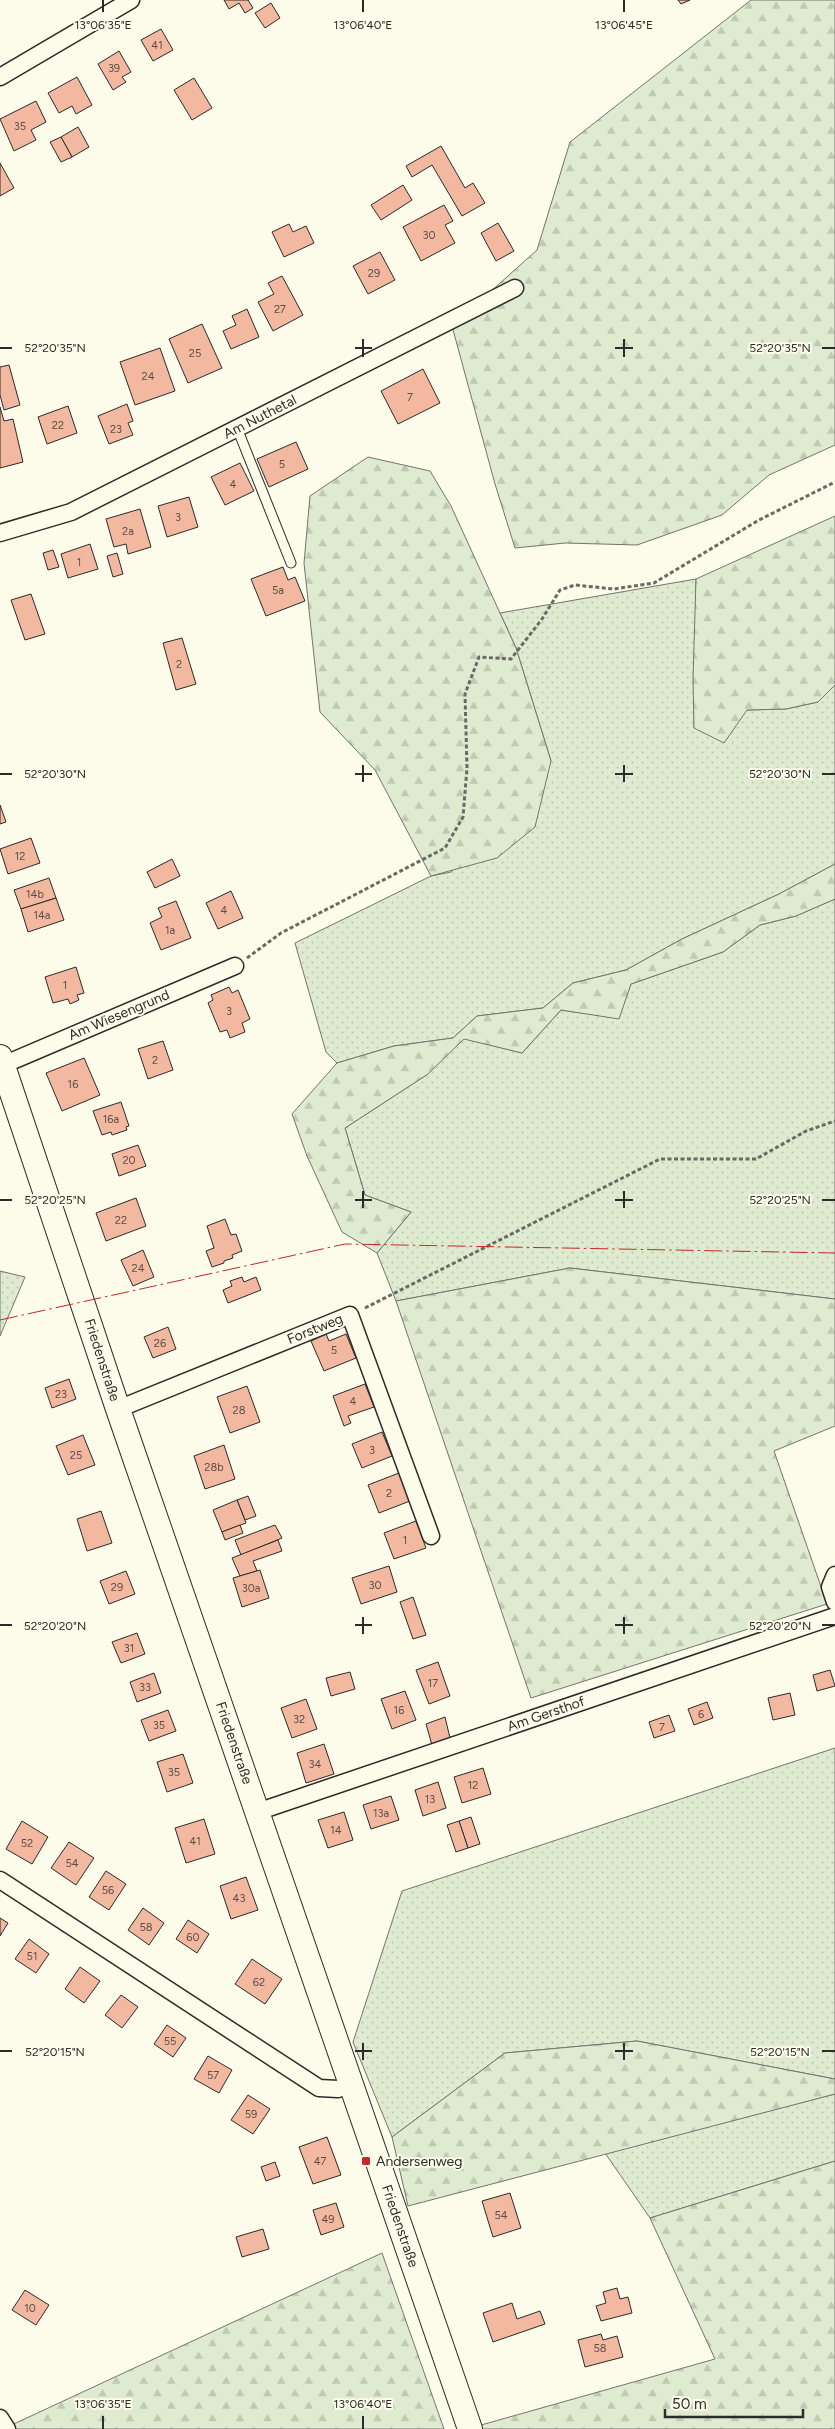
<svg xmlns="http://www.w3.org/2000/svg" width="835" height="2429" font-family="Figtree,sans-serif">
<defs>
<pattern id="grass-dots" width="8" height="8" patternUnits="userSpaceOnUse" patternTransform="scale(1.25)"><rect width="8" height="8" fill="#deebd1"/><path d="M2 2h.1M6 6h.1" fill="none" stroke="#bfcab4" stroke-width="1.8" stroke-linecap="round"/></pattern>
<pattern id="forest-firs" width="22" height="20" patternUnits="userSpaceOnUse" patternTransform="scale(1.25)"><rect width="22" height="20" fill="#deebd1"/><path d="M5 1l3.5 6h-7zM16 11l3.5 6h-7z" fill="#bfcab4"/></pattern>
</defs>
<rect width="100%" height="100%" fill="#fdfbea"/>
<!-- grass -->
<g fill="url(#grass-dots)" stroke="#74746e">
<polygon points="696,579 694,728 747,710 786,709 818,702 835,685 835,864 779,894 682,939 626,970 573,983 543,1008 477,1016 453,1038 394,1046 337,1063 326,1052 295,943 431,876 451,872 551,761 516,648 500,613"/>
<polygon points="835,899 835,1299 570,1268 396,1301 377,1253 411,1212 365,1195 345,1128 428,1074 464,1038 522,1053 561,1010 618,1018 631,984 723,952 760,925 796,916"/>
<polygon points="0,1271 25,1277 0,1336"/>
<polygon points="835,1748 835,2079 637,2041 505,2053 392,2137 353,2042 402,1891"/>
<polygon points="835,2094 835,2161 650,2218 605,2153"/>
</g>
<!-- forest -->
<g fill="url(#forest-firs)" stroke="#74746e">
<polygon points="751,0 835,0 835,445 769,475 722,515 637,545 565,543 515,548 495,484 452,326 537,250 570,142"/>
<polygon points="368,457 430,471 451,506 516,648 551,761 535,827 497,858 431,876 375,770 320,712 304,563 310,496"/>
<polygon points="835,516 835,685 818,702 786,709 747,710 724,743 694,728 693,679 696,579"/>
<polygon points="835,864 835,899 796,916 760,925 723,952 631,984 619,1019 561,1010 522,1053 464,1039 428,1074 345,1128 365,1195 411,1212 377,1253 342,1232 307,1156 292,1114 337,1063 394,1046 453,1038 477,1016 543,1008 573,983 626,970 682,939 779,894"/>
<polygon points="570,1268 835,1299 835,1426 774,1451 827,1604 531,1698 396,1301"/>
<polygon points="637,2041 835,2079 835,2094 408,2206 392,2137 505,2053"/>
<polygon points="835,2161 835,2429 467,2429 715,2359 650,2218"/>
<polygon points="382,2253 444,2429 3,2429"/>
</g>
<!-- building -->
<g fill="#f2b8a0" stroke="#2b2b2b">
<polygon points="224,0 248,0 253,8 245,13 239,3 229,9"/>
<polygon points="678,0 690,0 681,4"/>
<polygon points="271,3 280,18 265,28 255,13"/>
<polygon points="161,29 173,50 153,61 141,40"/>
<polygon points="119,51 131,72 122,77 126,82 113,90 98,64"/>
<polygon points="77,77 92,105 76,114 72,106 59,113 48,93"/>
<polygon points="194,78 212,108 192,120 174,90"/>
<polygon points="36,101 46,122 31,130 36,140 14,151 0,119"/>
<polygon points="78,127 89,147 72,157 61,137"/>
<polygon points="61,137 72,157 61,162 50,142"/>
<polygon points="441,146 465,188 473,183 485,203 462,216 432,165 412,177 406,166"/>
<polygon points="0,163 14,188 0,196"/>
<polygon points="403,185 412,200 381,220 371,205"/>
<polygon points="444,205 453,221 445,225 455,243 421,261 403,227"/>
<polygon points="498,223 514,251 496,261 481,233"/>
<polygon points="289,224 293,232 306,226 314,243 284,257 272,232"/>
<polygon points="380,252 395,280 368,294 353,266"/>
<polygon points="282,276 303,315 273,331 258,302 274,294 268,283"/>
<polygon points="247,309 259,337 231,349 223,331 236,325 232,316"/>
<polygon points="202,324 222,368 188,383 169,339"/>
<polygon points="160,348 175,391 135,405 120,362"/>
<polygon points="9,365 20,405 4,410 0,395 0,367"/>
<polygon points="423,369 440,403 398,424 381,391"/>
<polygon points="127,404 133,421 128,423 133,435 109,444 98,416"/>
<polygon points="68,406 77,433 47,444 38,417"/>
<polygon points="0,407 4,421 13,419 23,462 0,468"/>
<polygon points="296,442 308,469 269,487 257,459"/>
<polygon points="240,463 254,491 225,505 211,477"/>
<polygon points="189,497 198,527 167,537 158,506"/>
<polygon points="140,509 151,547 128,554 126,544 114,547 106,519"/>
<polygon points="90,544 98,569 68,578 61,554"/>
<polygon points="53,550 59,567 48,570 43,553"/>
<polygon points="117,553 123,574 113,577 107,556"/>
<polygon points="283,567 288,580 295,577 305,601 266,616 251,579"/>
<polygon points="31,594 45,634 25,640 11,600"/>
<polygon points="182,638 196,684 176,690 163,643"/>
<polygon points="0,805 6,822 0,824"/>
<polygon points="31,838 40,863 8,874 0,849"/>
<polygon points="172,859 180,876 155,888 147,872"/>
<polygon points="49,878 56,898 21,909 14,890"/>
<polygon points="231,891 243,918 218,929 206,903"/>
<polygon points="56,898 64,920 28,932 21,909"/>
<polygon points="176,901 191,938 161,950 150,923 162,917 158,908"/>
<polygon points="76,967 84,993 77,995 79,1000 70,1004 68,999 53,1003 45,977"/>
<polygon points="229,987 232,993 238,990 250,1019 242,1023 245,1032 230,1038 227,1030 220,1032 208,1003 213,1000 211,995"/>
<polygon points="163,1041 173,1070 148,1079 138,1049"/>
<polygon points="84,1058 100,1095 62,1111 46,1073"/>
<polygon points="121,1102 129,1126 126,1127 127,1130 112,1135 111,1132 102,1135 93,1111"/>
<polygon points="138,1145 146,1166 119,1176 112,1154"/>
<polygon points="136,1198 146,1226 106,1241 96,1213"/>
<polygon points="225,1219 231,1235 236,1234 242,1251 232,1255 233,1258 224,1261 224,1263 212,1267 206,1251 214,1248 207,1226"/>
<polygon points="143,1250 154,1277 133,1286 121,1260"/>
<polygon points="242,1277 244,1282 256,1277 261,1290 228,1303 223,1290 232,1286 230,1281"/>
<polygon points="168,1327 176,1349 153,1358 144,1337"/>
<polygon points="326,1334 329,1341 346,1334 356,1358 324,1371 311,1341"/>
<polygon points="69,1379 76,1399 52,1408 45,1388"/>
<polygon points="365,1384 374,1407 348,1416 351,1423 344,1426 333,1396"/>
<polygon points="247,1386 260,1422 230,1433 217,1397"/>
<polygon points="382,1432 392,1456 362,1468 352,1444"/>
<polygon points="83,1435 95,1465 68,1475 56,1446"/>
<polygon points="224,1445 235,1479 205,1489 194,1456"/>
<polygon points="399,1473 410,1501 379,1513 368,1485"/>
<polygon points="248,1496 256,1516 245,1520 237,1500"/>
<polygon points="237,1500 246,1523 222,1532 213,1510"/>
<polygon points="101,1511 112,1543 87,1551 77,1519"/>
<polygon points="416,1521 426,1548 394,1559 384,1533"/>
<polygon points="240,1525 243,1533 225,1540 222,1532"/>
<polygon points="275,1525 282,1538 241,1555 235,1540"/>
<polygon points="278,1540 282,1551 253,1561 257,1571 240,1576 232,1558"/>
<polygon points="389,1566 397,1592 361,1604 352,1578"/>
<polygon points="260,1570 269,1598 242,1607 233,1578"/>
<polygon points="126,1571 135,1594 109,1604 100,1581"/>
<polygon points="413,1597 426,1635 413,1639 400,1602"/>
<polygon points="137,1633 145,1654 121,1663 112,1642"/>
<polygon points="438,1662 450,1696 429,1704 416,1670"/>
<polygon points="830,1670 835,1686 817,1691 813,1675"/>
<polygon points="350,1672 355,1689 331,1696 326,1678"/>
<polygon points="154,1673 161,1693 137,1702 130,1682"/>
<polygon points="405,1691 416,1720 392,1729 381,1699"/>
<polygon points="790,1693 795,1715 773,1720 768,1698"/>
<polygon points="306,1699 317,1729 292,1738 281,1708"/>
<polygon points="707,1702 713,1718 694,1725 688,1709"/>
<polygon points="168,1710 176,1731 149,1741 141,1720"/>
<polygon points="669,1715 675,1731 654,1738 649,1722"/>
<polygon points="445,1717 450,1738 432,1745 426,1724"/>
<polygon points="324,1744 334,1774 306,1783 297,1753"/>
<polygon points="183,1754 193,1783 167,1792 157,1762"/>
<polygon points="483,1768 491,1794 462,1803 454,1777"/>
<polygon points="438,1782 446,1808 423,1816 415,1790"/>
<polygon points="391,1796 399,1820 371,1829 363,1805"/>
<polygon points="344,1812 353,1840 328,1848 318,1820"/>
<polygon points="471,1817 480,1844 468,1848 459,1821"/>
<polygon points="204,1819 215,1854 186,1863 175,1828"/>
<polygon points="22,1821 48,1837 32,1864 6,1849"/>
<polygon points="459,1821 468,1848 456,1852 447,1825"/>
<polygon points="69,1842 94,1858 76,1885 51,1868"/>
<polygon points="106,1871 126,1884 109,1910 89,1897"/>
<polygon points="246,1877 258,1910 231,1919 220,1886"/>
<polygon points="143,1908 164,1923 149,1945 128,1930"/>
<polygon points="0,1918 8,1923 0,1936"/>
<polygon points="188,1920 209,1934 197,1953 176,1939"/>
<polygon points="29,1939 49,1954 36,1973 15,1959"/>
<polygon points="252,1959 282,1979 265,2004 235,1984"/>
<polygon points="80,1967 100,1981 84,2003 65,1989"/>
<polygon points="121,1995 138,2007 122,2028 105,2015"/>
<polygon points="167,2025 186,2038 173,2057 154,2044"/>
<polygon points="208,2056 232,2070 219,2093 194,2079"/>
<polygon points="248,2095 270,2109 253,2134 231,2120"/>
<polygon points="327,2137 341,2175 313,2184 299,2147"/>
<polygon points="275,2162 280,2176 266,2181 261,2167"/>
<polygon points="510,2193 521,2228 493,2237 482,2201"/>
<polygon points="336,2203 344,2227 321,2235 313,2210"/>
<polygon points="263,2229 269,2249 242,2257 236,2237"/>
<polygon points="617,2288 620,2299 628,2297 632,2313 601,2321 596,2306 606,2303 603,2292"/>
<polygon points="25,2290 49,2305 36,2325 12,2310"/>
<polygon points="512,2303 517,2319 540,2311 545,2324 493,2342 483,2313"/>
<polygon points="601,2334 603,2340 617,2336 623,2357 585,2367 578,2340"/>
</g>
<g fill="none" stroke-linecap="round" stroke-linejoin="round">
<!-- service casing -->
<g stroke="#2b2b2b" stroke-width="11">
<polyline id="service" points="237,428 291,563"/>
</g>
<!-- minor casing -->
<g stroke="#2b2b2b" stroke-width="19">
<g id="minor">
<polyline points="0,77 131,0"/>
<polyline points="0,533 71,512 515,288"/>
<polyline points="3,1065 235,966"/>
<polyline points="118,1409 350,1315 431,1536"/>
<polyline points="835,1575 830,1587 835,1602"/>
<polyline points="257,1812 835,1616"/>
<polyline points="0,1880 319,2088 338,2089 351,2084"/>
<polyline points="0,2418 7,2429"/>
</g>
</g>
<!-- secondary casing -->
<g stroke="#2b2b2b" stroke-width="26">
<polyline id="secondary" points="0,1057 118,1409 470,2429"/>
</g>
<!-- path -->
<g stroke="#6a6964" stroke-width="3" stroke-dasharray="4 2.5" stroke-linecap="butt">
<polyline points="247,958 281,933 445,848 463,817 467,768 465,694 479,657 511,659 542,619 560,590 575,585 614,589 654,583 759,520 835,482"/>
<polyline points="365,1308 660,1159 756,1159 806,1131 835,1121"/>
</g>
<!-- service -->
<use href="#service" stroke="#fdfbea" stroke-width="9"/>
<!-- minor -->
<use href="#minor" stroke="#fdfbea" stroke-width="16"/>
<!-- secondary -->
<use href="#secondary" stroke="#fdfbea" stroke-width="24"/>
<!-- power -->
<polyline stroke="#c62828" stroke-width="1" stroke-dasharray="18 4 2.5 4" stroke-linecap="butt" points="0,1320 345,1244 835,1253"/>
</g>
<!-- ticks -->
<path fill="none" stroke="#2b2b2b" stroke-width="2" d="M 103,0 L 103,12M 363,0 L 363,12M 624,0 L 624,12M 363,339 L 363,357M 624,339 L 624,357M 0,348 L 12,348M 355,348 L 372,348M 615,348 L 633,348M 822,348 L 835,348M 363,765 L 363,782M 624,765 L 624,782M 0,774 L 12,774M 355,774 L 372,774M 615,774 L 633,774M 822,774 L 835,774M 363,1191 L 363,1208M 624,1191 L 624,1208M 0,1200 L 12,1200M 355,1200 L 372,1200M 615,1200 L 633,1200M 822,1200 L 835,1200M 363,1617 L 363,1634M 624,1617 L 624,1634M 0,1625 L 12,1625M 355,1625 L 372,1625M 615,1625 L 633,1625M 822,1625 L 835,1625M 363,2043 L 363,2060M 624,2043 L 624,2060M 0,2051 L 12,2051M 355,2051 L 372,2051M 615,2051 L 633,2051M 822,2051 L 835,2051M 103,2416 L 103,2429M 363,2416 L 363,2429"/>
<!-- markers -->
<rect fill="#c62828" stroke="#fdfbea" stroke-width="2" x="361" y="2156" width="10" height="10" rx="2.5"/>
<g text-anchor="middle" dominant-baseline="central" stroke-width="4" stroke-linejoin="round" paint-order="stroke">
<!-- number labels -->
<g font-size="11" fill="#5d4e48">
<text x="157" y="45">41</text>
<text x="114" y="68">39</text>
<text x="20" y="126">35</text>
<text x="429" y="235">30</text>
<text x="374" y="273">29</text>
<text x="280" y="309">27</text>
<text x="195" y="353">25</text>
<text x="148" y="376">24</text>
<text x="410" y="397">7</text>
<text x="58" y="425">22</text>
<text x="116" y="429">23</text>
<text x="282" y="464">5</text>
<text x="233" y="484">4</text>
<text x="178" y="517">3</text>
<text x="128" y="531">2a</text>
<text x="79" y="562">1</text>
<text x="278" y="590">5a</text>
<text x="179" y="664">2</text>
<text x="20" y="856">12</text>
<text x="35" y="894">14b</text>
<text x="224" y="910">4</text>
<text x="42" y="915">14a</text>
<text x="170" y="930">1a</text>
<text x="65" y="985">1</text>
<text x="229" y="1011">3</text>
<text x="155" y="1060">2</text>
<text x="73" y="1084">16</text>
<text x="111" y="1119">16a</text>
<text x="129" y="1160">20</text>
<text x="121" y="1220">22</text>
<text x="138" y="1268">24</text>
<text x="160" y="1343">26</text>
<text x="334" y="1350">5</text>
<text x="61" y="1394">23</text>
<text x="353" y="1401">4</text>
<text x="239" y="1410">28</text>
<text x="372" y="1450">3</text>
<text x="76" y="1455">25</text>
<text x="214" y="1467">28b</text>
<text x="389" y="1493">2</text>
<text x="405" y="1540">1</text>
<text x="375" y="1585">30</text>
<text x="117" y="1587">29</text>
<text x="251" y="1588">30a</text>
<text x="129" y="1648">31</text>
<text x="433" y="1683">17</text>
<text x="145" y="1687">33</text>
<text x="399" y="1710">16</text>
<text x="701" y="1714">6</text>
<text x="299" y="1719">32</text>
<text x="159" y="1725">35</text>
<text x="662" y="1727">7</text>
<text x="315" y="1764">34</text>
<text x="174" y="1772">35</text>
<text x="473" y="1785">12</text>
<text x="430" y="1799">13</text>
<text x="381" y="1813">13a</text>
<text x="336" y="1830">14</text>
<text x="195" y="1841">41</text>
<text x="27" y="1843">52</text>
<text x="72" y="1863">54</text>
<text x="108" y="1890">56</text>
<text x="239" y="1898">43</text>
<text x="146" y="1927">58</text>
<text x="193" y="1937">60</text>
<text x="32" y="1956">51</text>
<text x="259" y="1982">62</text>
<text x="170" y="2041">55</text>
<text x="213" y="2075">57</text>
<text x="251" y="2114">59</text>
<text x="320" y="2161">47</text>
<text x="501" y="2215">54</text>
<text x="328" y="2219">49</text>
<text x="30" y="2308">10</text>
<text x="600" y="2348">58</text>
</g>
<!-- street labels -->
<g font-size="14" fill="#2b2b2b" stroke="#fdfbea">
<text transform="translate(260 417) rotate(-27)">Am Nuthetal</text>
<text transform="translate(119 1015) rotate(-23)">Am Wiesengrund</text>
<text transform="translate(315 1329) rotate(-22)">Forstweg</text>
<text transform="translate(102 1360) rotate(72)">Friedenstraße</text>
<text transform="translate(546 1714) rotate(-19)">Am Gersthof</text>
<text transform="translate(234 1743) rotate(71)">Friedenstraße</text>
<text transform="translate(400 2226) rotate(71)">Friedenstraße</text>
</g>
<!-- poi labels -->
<g font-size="14" fill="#2b2b2b" stroke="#fdfbea" text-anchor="start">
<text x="376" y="2161">Andersenweg</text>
</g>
</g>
<g font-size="12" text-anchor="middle" fill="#2b2b2b" stroke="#fdfbea" stroke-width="4" stroke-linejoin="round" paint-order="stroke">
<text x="103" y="29">13°06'35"E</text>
<text x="363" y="29">13°06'40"E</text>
<text x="624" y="29">13°06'45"E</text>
<text x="55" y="352">52°20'35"N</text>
<text x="780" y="352">52°20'35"N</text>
<text x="55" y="778">52°20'30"N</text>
<text x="780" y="778">52°20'30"N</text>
<text x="55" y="1204">52°20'25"N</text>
<text x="780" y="1204">52°20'25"N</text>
<text x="55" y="1630">52°20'20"N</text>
<text x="780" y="1630">52°20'20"N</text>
<text x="55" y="2056">52°20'15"N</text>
<text x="780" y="2056">52°20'15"N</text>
<text x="103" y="2408">13°06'35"E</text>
<text x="363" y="2408">13°06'40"E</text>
</g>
<!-- scale -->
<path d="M665 2409v8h138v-8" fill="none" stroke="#2b2b2b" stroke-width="2.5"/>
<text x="672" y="2409" font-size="15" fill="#2b2b2b" stroke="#fdfbea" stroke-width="4" paint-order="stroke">50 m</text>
</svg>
